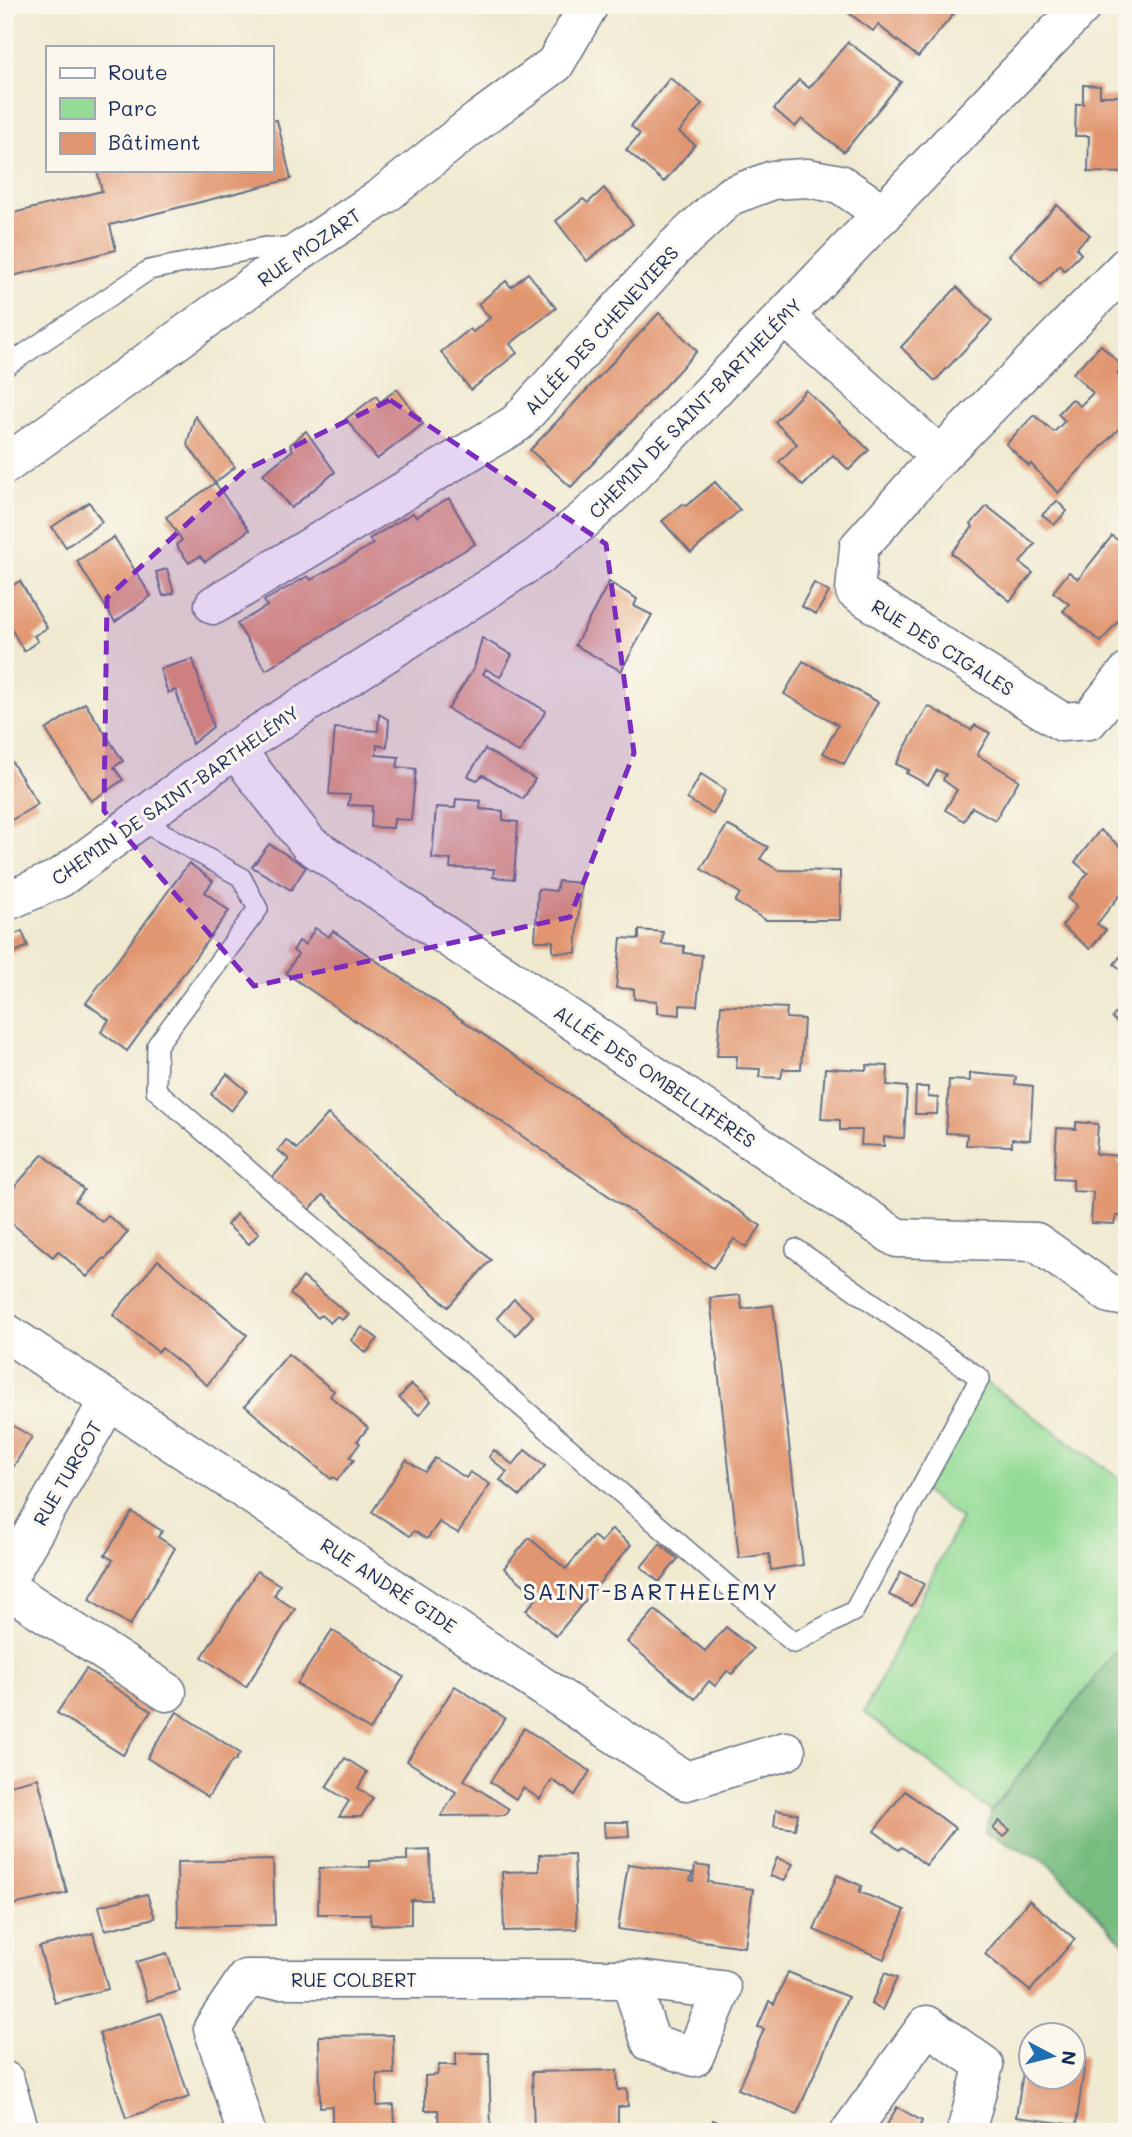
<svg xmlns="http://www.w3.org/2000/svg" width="1132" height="2137" font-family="Mali,sans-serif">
<rect width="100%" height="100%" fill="#fbf7ec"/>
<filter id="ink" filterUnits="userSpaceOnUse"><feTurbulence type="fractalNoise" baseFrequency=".0143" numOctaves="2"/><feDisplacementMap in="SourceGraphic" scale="14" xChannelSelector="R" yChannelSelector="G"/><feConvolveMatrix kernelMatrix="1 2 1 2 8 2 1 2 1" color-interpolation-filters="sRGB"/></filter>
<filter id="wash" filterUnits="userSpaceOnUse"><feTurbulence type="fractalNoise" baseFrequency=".00686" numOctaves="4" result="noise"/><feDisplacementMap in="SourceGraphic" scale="28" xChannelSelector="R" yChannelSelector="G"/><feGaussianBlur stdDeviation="1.57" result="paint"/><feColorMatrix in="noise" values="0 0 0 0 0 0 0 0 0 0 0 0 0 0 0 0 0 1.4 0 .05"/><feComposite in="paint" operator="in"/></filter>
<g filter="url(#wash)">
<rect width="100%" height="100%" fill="#f0ead1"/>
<!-- green -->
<polygon fill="#94dc96" stroke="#58867a" stroke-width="2" points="980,1378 1127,1483 1127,1637 991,1811 864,1712 961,1518 920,1489"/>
<!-- forest -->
<polygon fill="#77bc7f" stroke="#49766e" stroke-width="2" points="1127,1637 1127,1947 1046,1861 985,1832 992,1811"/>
<g id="blocks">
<!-- building -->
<g fill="#e19570">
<polygon points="851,5 961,5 918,57 878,25 873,31 846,11"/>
<polygon points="848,42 901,82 844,152 802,119 795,127 774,109 799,80 809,88"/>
<polygon points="670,78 702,104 679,132 695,145 664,182 626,150 640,134 631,126"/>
<polygon points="1083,85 1100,86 1100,96 1127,96 1127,173 1088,172 1089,136 1075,136 1076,104 1083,104"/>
<polygon points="277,120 291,179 110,225 116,250 5,278 5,215 102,191 97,170 271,170 271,121"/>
<polygon points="604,188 633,224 587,261 556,221 583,199 588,203"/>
<polygon points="1057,205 1090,235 1076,248 1081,254 1064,271 1060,265 1041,285 1009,255"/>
<polygon points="528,273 556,308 510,344 517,353 471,390 441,352 470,329 473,332 490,318 478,304 506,281 511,287"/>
<polygon points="957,287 992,321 935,381 901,347"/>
<polygon points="659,313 697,351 571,487 530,450"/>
<polygon points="1101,345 1123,367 1117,373 1127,382 1127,420 1058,493 1031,464 1029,466 1006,444 1034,415 1054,432 1065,421 1058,414 1072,399 1080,406 1093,393 1073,373"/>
<polygon points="397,389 423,424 377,459 346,419 376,396 380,402"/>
<polygon points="806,390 869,450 849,470 833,455 803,486 779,462 797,444 775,422"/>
<polygon points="195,416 235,467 215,483 249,530 205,562 200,556 189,563 176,545 182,540 166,517 215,483 187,444"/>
<polygon points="306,431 335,472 291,508 263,474 293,450 290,445"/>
<polygon points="715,482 740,510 691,553 662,521 683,504 686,506"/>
<polygon points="449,498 475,544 266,670 237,624 267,606 264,601 308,576 311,580 373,544 369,539 413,513 416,517"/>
<polygon points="1057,501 1067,511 1054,525 1042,515"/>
<polygon points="89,502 102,522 66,547 52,527"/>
<polygon points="987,506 1035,544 1020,563 1033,573 1010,601 951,553 973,527 971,524"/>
<polygon points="1112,536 1127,547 1127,604 1122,610 1125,612 1101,642 1063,611 1069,604 1053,592 1069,572 1078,579"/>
<polygon points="114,537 151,596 115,622 77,561"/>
<polygon points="167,569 174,593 163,596 156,572"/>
<polygon points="20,581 47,628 34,636 38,641 24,651 5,619 5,590"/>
<polygon points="609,582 637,599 634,606 652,615 621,671 575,645"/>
<polygon points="814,583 829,592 816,614 801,606"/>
<polygon points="482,638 512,655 500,677 486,669 483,674 546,711 519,753 448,709 474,668"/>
<polygon points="193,659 213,727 192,744 176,690 168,693 160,669"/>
<polygon points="803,661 878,702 844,764 823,753 838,725 784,694"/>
<polygon points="85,703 123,761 114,767 123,780 91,801 46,730"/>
<polygon points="928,706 971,730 975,725 990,733 977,755 1019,780 995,820 972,807 964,821 945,810 957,790 943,780 946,774 937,770 928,785 906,773 909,770 896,764"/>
<polygon points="379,714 389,720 387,747 377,745 376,755 399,757 397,767 416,769 411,820 394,819 393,828 371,827 372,806 348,805 350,795 329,794 335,728 378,731"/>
<polygon points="485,749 535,779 523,799 483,775 477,780 468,776"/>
<polygon points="5,751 38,804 5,824"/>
<polygon points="701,774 726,790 713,814 687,799"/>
<polygon points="456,799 481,801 480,809 503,811 503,820 518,822 514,879 493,877 494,869 450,868 451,860 432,858 436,807 455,808"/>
<polygon points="727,825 768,847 760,859 778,870 840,871 840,920 766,920 735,902 740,893 701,869"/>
<polygon points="1100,830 1127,852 1127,886 1097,924 1106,930 1090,949 1062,926 1077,906 1068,899 1088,873 1075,862"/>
<polygon points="269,844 306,867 291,890 252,867"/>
<polygon points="189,863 213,881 205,892 229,911 127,1051 101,1032 109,1020 86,1003"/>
<polygon points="558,881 581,883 576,953 553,952 553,941 535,941 538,889 556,891"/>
<polygon points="315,928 329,937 333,931 761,1226 746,1247 734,1239 713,1268 286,973 298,954 293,951 299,941 305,945"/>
<polygon points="639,930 663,932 662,944 684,946 684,953 702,955 697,1006 680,1005 680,1015 657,1013 657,1001 634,999 634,989 616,988 621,938 639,939"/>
<polygon points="22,931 28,946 5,957 5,938"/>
<polygon points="1127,948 1127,974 1114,964"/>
<polygon points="1127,999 1127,1031 1112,1018"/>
<polygon points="721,1005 787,1008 786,1018 804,1019 801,1069 783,1069 781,1078 759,1077 760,1069 736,1068 737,1056 717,1056"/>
<polygon points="867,1065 888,1066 887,1085 907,1087 904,1138 884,1137 884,1146 861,1145 862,1130 840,1130 840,1120 821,1119 825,1068 866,1070"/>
<polygon points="970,1073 1016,1077 1015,1084 1033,1086 1030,1140 1012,1139 1012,1146 966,1145 967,1134 946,1133 949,1080 970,1081"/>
<polygon points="227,1074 247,1091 231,1111 211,1094"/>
<polygon points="916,1087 928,1087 928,1097 938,1098 937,1114 915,1114"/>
<polygon points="328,1114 491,1260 448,1307 323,1195 308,1211 271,1179 289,1159 278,1150 286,1140 297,1149"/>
<polygon points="1076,1122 1098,1124 1096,1154 1120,1156 1119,1164 1127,1164 1127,1216 1116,1216 1114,1224 1091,1223 1093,1192 1073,1191 1073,1180 1054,1179 1057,1128 1076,1129"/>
<polygon points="43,1154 84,1190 75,1201 102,1222 108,1216 128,1232 106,1259 104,1258 87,1277 58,1251 53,1257 5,1218 5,1198"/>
<polygon points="236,1214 259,1233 249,1244 227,1225"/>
<polygon points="158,1260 247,1335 207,1385 162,1348 158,1352 113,1315"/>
<polygon points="303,1277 348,1314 342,1320 337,1316 330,1323 321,1315 318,1318 290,1294"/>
<polygon points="740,1295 742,1309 773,1305 803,1565 771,1570 769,1554 739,1558 710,1298"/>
<polygon points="514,1299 533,1316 516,1335 497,1318"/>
<polygon points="362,1327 378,1339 366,1353 351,1340"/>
<polygon points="288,1354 334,1391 330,1396 368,1428 357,1441 360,1443 350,1457 354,1460 337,1480 333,1477 331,1479 245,1406"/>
<polygon points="411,1384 431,1401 419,1415 399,1398"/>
<polygon points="5,1421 32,1437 5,1480"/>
<polygon points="494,1450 513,1465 525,1450 545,1466 520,1496 500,1480 507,1472 489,1457"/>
<polygon points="435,1458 466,1478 470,1472 490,1484 458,1533 439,1522 427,1539 414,1531 410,1536 372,1512 406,1460 425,1472"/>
<polygon points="132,1512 162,1531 158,1537 175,1548 130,1625 89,1600 113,1560 105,1555"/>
<polygon points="612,1529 631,1545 556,1636 526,1610 538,1597 504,1568 529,1538 566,1569 593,1536 601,1542"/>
<polygon points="660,1544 678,1559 659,1582 641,1567"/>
<polygon points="257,1571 280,1585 274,1596 295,1609 246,1687 202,1657"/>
<polygon points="901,1572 924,1584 912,1606 889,1595"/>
<polygon points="655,1610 705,1651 726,1627 753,1649 732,1674 727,1671 715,1686 709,1681 695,1699 627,1642"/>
<polygon points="332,1630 404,1677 370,1730 297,1684"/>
<polygon points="86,1669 151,1711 123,1755 57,1713"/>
<polygon points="455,1686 505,1718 464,1780 509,1809 505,1815 441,1816 456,1792 407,1761"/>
<polygon points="177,1712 240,1753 235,1761 232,1761 208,1797 147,1758"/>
<polygon points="524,1728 590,1771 575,1795 552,1780 540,1799 523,1788 516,1799 490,1782"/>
<polygon points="345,1758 367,1772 358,1788 373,1798 361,1817 339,1817 349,1801 326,1787"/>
<polygon points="38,1778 67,1893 12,1905 5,1875 5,1786"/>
<polygon points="905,1791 955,1828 926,1865 902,1847 899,1850 874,1831"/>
<polygon points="776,1810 798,1814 795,1829 774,1826"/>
<polygon points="999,1821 1010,1830 1004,1837 993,1829"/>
<polygon points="604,1822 628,1822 629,1836 605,1837"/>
<polygon points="430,1850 431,1900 411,1900 411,1924 371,1925 370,1914 318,1914 319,1868 370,1867 370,1861 407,1860 407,1851"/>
<polygon points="574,1854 577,1929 504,1931 502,1872 539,1871 539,1855"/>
<polygon points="777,1858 793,1864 784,1881 770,1876"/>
<polygon points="273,1860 275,1925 178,1927 177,1862"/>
<polygon points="628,1864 692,1873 690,1880 693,1881 695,1865 710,1867 708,1882 753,1889 745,1947 618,1929"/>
<polygon points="837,1875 862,1886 859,1892 905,1910 884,1959 814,1930"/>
<polygon points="147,1894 155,1918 105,1930 99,1906"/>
<polygon points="1029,1900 1075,1939 1030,1991 985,1954"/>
<polygon points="93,1933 108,1989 55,2003 39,1947"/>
<polygon points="167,1953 180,1991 147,2001 136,1962"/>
<polygon points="788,1972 848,1997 797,2114 738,2089 764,2029 758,2027 769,2001 774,2004"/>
<polygon points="885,1973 897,1978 882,2010 871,2004"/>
<polygon points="161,2013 189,2097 126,2118 99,2033"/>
<polygon points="393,2035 394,2074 377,2074 377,2106 394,2105 395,2132 332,2132 332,2106 320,2107 319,2036"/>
<polygon points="1027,2047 1030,2048 1030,2078 1072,2078 1073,2054 1086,2056 1076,2125 1016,2117"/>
<polygon points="456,2053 489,2053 491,2132 439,2132 438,2110 425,2110 425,2076 437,2075 439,2065 456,2065"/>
<polygon points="617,2070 618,2090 627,2089 628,2106 618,2107 618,2127 534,2129 532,2072"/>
<polygon points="897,2107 922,2121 917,2132 883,2132"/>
<polygon points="713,2120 740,2132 708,2132"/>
</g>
</g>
</g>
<g filter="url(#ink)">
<use href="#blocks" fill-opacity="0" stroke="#667086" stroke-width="2"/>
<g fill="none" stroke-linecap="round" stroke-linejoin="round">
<!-- lane casing -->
<g stroke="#667086" stroke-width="22">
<g id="lane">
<polyline points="5,367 149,270 266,247 298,249"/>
<polyline points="138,819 241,877 258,909 157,1045 156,1090 794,1643 854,1611 980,1378 796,1249"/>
</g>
</g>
<!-- street casing -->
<g stroke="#667086" stroke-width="41">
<g id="street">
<polyline points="785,317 940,456 859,547 855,591 1062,722 1089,720 1127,673"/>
<polyline points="940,456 1127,266"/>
<polyline points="5,465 303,249 383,196 479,120 555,64 589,5"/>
<polyline points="214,605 517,423 675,247 730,196 773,180 807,178 840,184 884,214"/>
<polyline points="235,749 309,844 897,1238 1036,1242 1110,1294 1127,1297"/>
<polyline points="5,1332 686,1781 786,1751"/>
<polyline points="5,1582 109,1400"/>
<polyline points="5,1587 167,1692"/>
<polyline points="5,2081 20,2132"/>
<polyline points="246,2132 213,2028 246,1979 630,1979 722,1990 694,2057 651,2043 630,1979"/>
<polyline points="850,2132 927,2025 984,2065 966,2132"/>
</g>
</g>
<!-- secondary casing -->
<g stroke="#667086" stroke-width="41">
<polyline id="secondary" points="5,902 60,878 235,749 536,558 584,520 623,484 1083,5"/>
</g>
<!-- lane -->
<use href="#lane" stroke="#fff" stroke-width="19"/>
<!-- street -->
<use href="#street" stroke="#fff" stroke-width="38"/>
<!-- secondary -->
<use href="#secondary" stroke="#fff" stroke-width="38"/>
</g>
</g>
<!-- marked area -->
<path fill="#7b2cbf" fill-opacity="0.2" stroke="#7b2cbf" stroke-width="5" stroke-dasharray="14 9" stroke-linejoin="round" d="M 390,400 L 606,544 L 634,753 L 570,917 L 254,986 L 104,811 L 107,598 L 245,470 Z"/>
<g text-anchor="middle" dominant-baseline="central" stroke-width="6" stroke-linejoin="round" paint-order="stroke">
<!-- street labels -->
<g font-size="19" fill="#1b2f5e" stroke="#fbf7ec">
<text transform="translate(309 247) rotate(-35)">RUE MOZART</text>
<text transform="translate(601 330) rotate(-48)">ALLÉE DES CHENEVIERS</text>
<text transform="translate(695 408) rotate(-46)">CHEMIN DE SAINT-BARTHELÉMY</text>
<text transform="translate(943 647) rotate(32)">RUE DES CIGALES</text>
<text transform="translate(175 795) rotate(-35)">CHEMIN DE SAINT-BARTHELÉMY</text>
<text transform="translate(655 1076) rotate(34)">ALLÉE DES OMBELLIFÈRES</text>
<text transform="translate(67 1473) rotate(-60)">RUE TURGOT</text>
<text transform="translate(389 1585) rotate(33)">RUE ANDRÉ GIDE</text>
<text x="354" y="1979">RUE COLBERT</text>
</g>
<!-- quarter labels -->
<g font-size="23" letter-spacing="2" fill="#1b2f5e" stroke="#fbf7ec">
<text x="651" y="1591">SAINT-BARTHELEMY</text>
</g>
</g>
<!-- margin -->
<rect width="1132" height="2137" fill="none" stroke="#fbf7ec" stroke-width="28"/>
<!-- legend -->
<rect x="46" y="46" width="228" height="126" fill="#fbf7ec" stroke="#a1a7b3" stroke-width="2"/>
<rect x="60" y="68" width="35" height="10" fill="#ffffff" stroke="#a1a7b3" stroke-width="2"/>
<text x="108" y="80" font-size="21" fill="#1b2f5e">Route</text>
<rect x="60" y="98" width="35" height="21" fill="#94dc96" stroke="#a1a7b3" stroke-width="2"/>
<text x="108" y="116" font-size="21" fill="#1b2f5e">Parc</text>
<rect x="60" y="133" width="35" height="21" fill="#e19570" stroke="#a1a7b3" stroke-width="2"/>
<text x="108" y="150" font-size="21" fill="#1b2f5e">Bâtiment</text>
<!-- north arrow -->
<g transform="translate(1052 2056) rotate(97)"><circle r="33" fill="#fbf7ec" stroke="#a1a7b3" stroke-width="2"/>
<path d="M0-5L12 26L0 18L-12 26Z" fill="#1f6fb2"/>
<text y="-10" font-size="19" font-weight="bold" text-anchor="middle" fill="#1b2f5e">N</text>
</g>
</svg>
